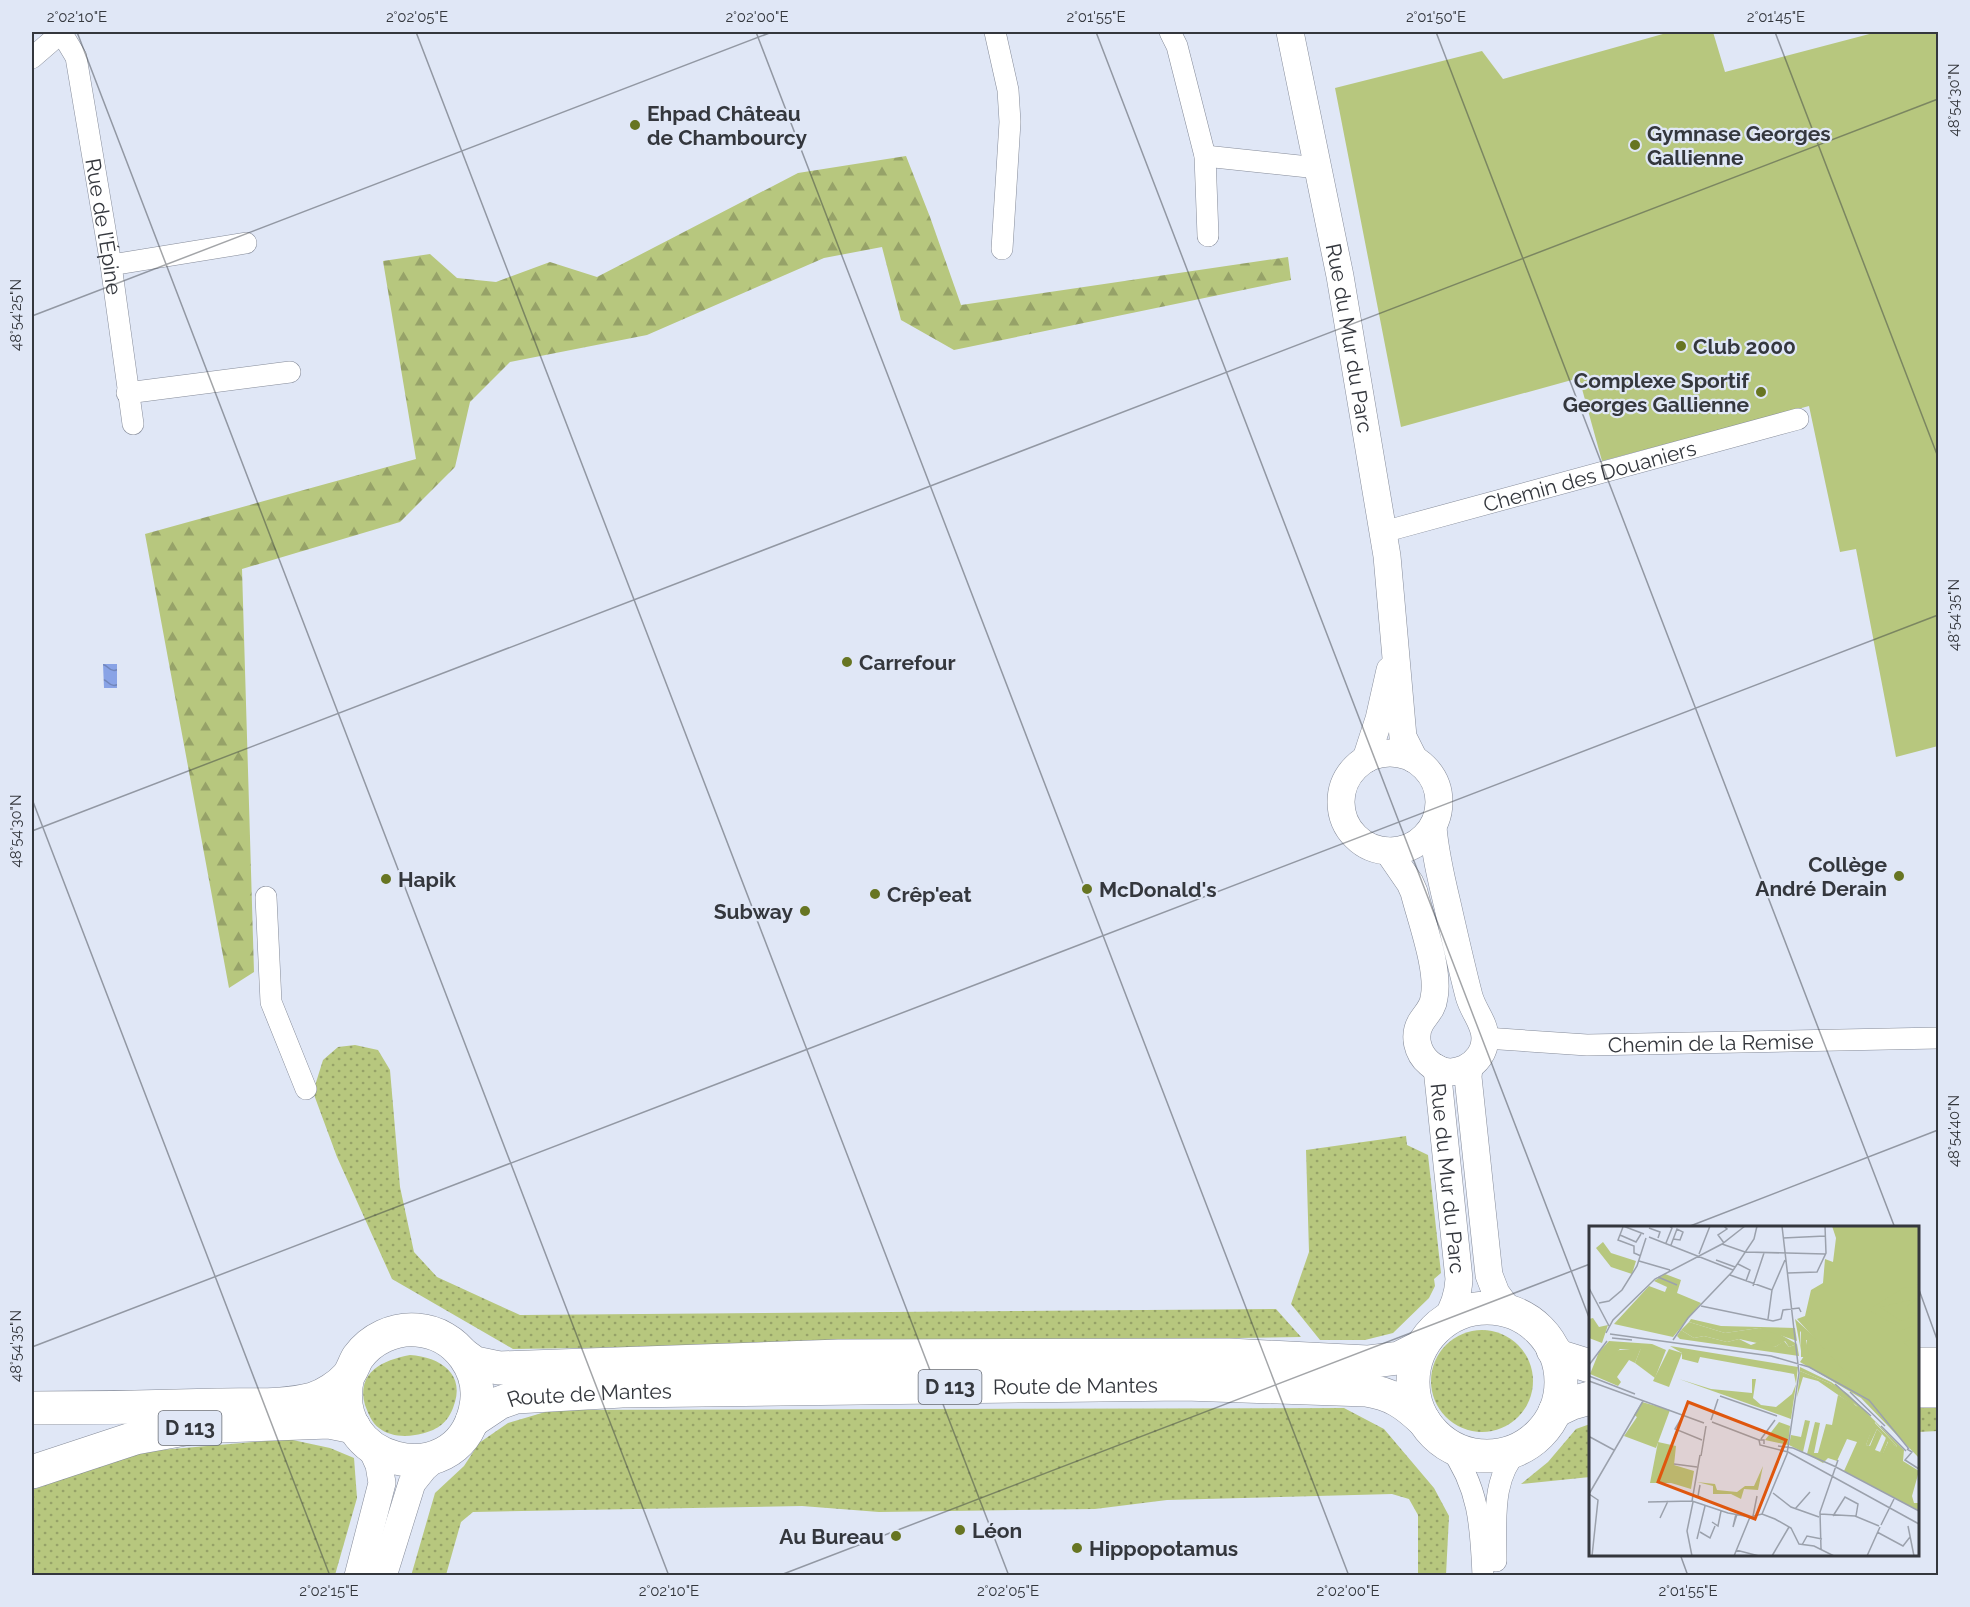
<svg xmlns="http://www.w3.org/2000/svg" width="1970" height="1607" font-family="Raleway,sans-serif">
<defs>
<pattern id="grass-dots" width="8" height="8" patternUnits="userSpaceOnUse" patternTransform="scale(1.5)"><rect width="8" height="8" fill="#b7c77e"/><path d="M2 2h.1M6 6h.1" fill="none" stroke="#96a268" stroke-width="1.8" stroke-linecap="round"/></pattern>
<pattern id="forest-firs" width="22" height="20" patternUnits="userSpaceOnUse" patternTransform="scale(1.5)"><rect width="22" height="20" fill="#b7c77e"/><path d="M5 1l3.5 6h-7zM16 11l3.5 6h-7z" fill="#96a268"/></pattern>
<pattern id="water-waves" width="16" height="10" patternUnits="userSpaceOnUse" patternTransform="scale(1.5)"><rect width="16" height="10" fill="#89a3e6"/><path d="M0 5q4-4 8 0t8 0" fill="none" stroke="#7186bc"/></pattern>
</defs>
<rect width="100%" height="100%" fill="#e0e7f6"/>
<!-- grass -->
<g fill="url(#grass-dots)">
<polygon points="355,1045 378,1050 390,1070 400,1187 414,1252 437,1277 520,1315 1276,1309 1301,1337 513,1349 392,1279 337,1157 313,1092 323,1060 338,1047"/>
<polygon points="1406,1136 1407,1145 1428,1155 1441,1273 1434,1279 1435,1286 1429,1298 1393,1333 1365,1340 1320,1340 1291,1304 1309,1252 1306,1150"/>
<circle cx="1482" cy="1381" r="51"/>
<path d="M 410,1355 C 440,1357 467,1374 453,1408 C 446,1426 433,1432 415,1435 C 403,1437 389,1436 379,1428 C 372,1423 368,1413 365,1405 C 356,1372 383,1360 410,1355 Z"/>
<polygon points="1938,1406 1938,1431 1918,1432 1918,1407"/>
<polygon points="1344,1408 1384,1429 1434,1488 1449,1516 1446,1575 1418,1576 1418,1515 1409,1499 1392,1494 1167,1500 1095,1509 879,1512 802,1506 473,1512 461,1522 446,1575 411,1576 435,1493 464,1466 479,1443 508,1423 552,1410"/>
<polygon points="1590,1424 1590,1477 1521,1484 1548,1462 1576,1429"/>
<polygon points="288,1439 330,1448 354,1458 357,1498 335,1575 32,1576 32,1490 138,1452"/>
</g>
<!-- forest -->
<polygon fill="url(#forest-firs)" points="906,156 930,217 961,305 1288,257 1291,280 954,350 901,320 882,247 824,258 647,335 510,362 470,402 455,467 400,522 242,569 254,972 229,988 145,534 416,459 383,261 430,254 457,278 496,282 550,262 597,277 798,173"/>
<!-- garden -->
<polygon fill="#b7c77e" points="1670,32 1713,32 1725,72 1877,32 1938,32 1938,746 1896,757 1856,549 1840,552 1809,406 1602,461 1579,378 1401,427 1335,88 1482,51 1503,79"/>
<!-- water -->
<polygon fill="url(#water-waves)" points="103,664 117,664 117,688 104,688"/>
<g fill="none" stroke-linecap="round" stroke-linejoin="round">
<!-- minor casing -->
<g stroke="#858b99" stroke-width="22">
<g id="minor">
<path id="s1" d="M 61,32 L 76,57 L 111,265 L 133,424"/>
<polyline points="995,32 1008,90 1010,122 1002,249"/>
<polyline points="1170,32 1177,46 1205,156 1208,236"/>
<polyline points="32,58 62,32"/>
<polyline points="1205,156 1318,168"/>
<polyline points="111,265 246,243"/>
<polyline points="127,393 290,372"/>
<path id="s2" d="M 1383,532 L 1798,419"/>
<polyline points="266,897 271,1002 306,1089"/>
<path id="s3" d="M 1485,1038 L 1587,1045 L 1938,1038"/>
<path d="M 1448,1445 C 1479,1486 1481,1526 1483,1576"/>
<path d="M 1496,1561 C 1496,1522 1490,1473 1523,1446"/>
</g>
</g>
<!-- tertiary casing -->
<g stroke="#858b99" stroke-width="28">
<g id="tertiary">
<path id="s4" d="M 1290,32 L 1340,276 L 1387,556 L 1403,737 L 1414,759"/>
<circle cx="1390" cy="802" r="49"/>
<polyline points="1366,759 1379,719 1390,670"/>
<path d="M 1388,851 L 1410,883 L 1414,892 C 1421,920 1440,971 1434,998 C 1433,1008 1426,1014 1421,1022 C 1413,1035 1417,1053 1429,1063 C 1450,1083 1485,1066 1485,1038 C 1485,1023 1473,1011 1469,996 C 1461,965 1454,934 1447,903 C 1441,878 1435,853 1433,827"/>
<polyline points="1469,1067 1468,1077 1489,1275 1496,1293 1510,1312"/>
<path id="s5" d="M 1437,1068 L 1459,1279 C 1458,1296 1454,1308 1445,1321"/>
<polyline points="358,1576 382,1483 379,1465 371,1447"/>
<polyline points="383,1576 412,1483 424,1468 440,1454"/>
</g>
</g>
<!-- primary casing -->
<g stroke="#858b99" stroke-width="34">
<g id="primary">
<circle cx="1487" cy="1382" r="74"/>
<polyline points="1553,1350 1561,1357 1590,1366"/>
<polyline points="464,1355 475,1363 499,1368 839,1356 1229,1355 1367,1362 1399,1358 1421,1347"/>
<polyline points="1918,1364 1938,1364"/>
<polyline points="1918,1391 1938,1391"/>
<path d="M 32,1408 C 94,1408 156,1407 218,1405 C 248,1404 283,1407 313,1399 C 325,1395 339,1386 347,1377 C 352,1372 354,1363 358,1357 C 371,1339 394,1328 417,1330 C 457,1333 485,1372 475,1411 C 455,1495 326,1464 348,1376"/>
<polyline points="1555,1411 1572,1403 1590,1398"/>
<path id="s6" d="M 472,1421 L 499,1403 L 516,1397 L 622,1391 L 1185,1384 L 1366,1390 C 1392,1394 1405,1403 1424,1421"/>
<polyline points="32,1472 135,1438 196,1427 329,1422 354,1427"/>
</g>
</g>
<!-- minor -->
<use href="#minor" stroke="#fff" stroke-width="21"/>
<!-- tertiary -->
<use href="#tertiary" stroke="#fff" stroke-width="27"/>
<!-- primary -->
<use href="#primary" stroke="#fff" stroke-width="33"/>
</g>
<!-- ticks -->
<path fill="none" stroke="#34373d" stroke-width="1.5" stroke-opacity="0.45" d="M 77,32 L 669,1576M 416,32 L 1009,1576M 756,32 L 1349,1576M 1096,32 L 1590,1320M 1436,32 L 1895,1228M 1775,32 L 1938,457M 32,316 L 772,32M 32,799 L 330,1576M 32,831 L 1938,99M 1685,1228 L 1938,1130M 1918,1287 L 1938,1342M 32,1347 L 1938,615M 1680,1554 L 1688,1576M 778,1576 L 1590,1264"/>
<!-- markers -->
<g fill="#677522" stroke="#e0e7f6" stroke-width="2">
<circle cx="635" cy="125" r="6"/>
<circle cx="1635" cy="145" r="6"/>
<circle cx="1681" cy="346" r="6"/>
<circle cx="1761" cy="392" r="6"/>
<circle cx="847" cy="662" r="6"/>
<circle cx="1899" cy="876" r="6"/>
<circle cx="386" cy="879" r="6"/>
<circle cx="1087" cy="889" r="6"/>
<circle cx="875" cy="894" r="6"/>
<circle cx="805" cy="911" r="6"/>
<circle cx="960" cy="1530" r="6"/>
<circle cx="896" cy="1536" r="6"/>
<circle cx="1077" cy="1548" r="6"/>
</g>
<g text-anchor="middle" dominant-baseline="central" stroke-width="4.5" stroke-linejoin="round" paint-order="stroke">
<!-- shield labels -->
<g fill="#e0e7f6" stroke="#686c74" stroke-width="1.5">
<rect x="918.5" y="1370" width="63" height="34" rx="4.5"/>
<rect x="158.5" y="1411" width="63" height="34" rx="4.5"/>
</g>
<g font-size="20" font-weight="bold" fill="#34373d">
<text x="950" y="1387">D 113</text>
<text x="190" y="1428">D 113</text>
</g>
<!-- poi labels -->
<g font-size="21" font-weight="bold" fill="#34373d" stroke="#e0e7f6" text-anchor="start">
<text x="647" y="113">Ehpad Château<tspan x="647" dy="24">de Chambourcy</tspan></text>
<text x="1647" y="133">Gymnase Georges<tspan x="1647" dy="24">Gallienne</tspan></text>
<text x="1693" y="346">Club 2000</text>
<text x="1749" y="380" text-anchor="end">Complexe Sportif<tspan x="1749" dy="24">Georges Gallienne</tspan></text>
<text x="859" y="662">Carrefour</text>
<text x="1887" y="864" text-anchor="end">Collège<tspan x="1887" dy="24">André Derain</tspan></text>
<text x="398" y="879">Hapik</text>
<text x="1099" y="889">McDonald's</text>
<text x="887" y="894">Crêp'eat</text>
<text x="793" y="911" text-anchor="end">Subway</text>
<text x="972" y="1530">Léon</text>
<text x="884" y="1536" text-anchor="end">Au Bureau</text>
<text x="1089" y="1548">Hippopotamus</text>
</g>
<!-- street labels -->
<g font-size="21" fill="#34373d" stroke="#e0e7f6">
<text stroke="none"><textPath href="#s1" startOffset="201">Rue de l’Épine</textPath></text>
<text stroke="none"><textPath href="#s4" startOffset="312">Rue du Mur du Parc</textPath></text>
<text stroke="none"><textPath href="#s2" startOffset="214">Chemin des Douaniers</textPath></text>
<text stroke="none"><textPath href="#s3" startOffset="226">Chemin de la Remise</textPath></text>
<text stroke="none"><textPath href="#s5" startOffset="111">Rue du Mur du Parc</textPath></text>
<text stroke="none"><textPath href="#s6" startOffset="610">Route de Mantes</textPath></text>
<text stroke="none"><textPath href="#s6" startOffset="124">Route de Mantes</textPath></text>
</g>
</g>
<!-- overview -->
<g transform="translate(1589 1226)">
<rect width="330" height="330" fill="#e0e7f6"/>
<path d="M 330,46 L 330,134 L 276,83 ZM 206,93 L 232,117 L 330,226 L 330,232 L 272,172 L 211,136 L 217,127 L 218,113 L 211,105 L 212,125 ZM 100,96 L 136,107 L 170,102 L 183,104 L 208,118 L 200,121 L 196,115 L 186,121 L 150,113 L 138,116 L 115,110 L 105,112 L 92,104 ZM 52,122 L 46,137 L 40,134 L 28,151 L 32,156 L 29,160 L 1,148 L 10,126 ZM 80,123 L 93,127 L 80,161 L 64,155 ZM 211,141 L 242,156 L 259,168 L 315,224 L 314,235 L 330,245 L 323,270 L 325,277 L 330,277 L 330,285 L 255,245 L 268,216 L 258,213 L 248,235 L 239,232 L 234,237 L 218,228 L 226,196 L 231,197 L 225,227 L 229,227 L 237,198 L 243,199 L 249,169 L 269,181 L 242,158 L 211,145 ZM 286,196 L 308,220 L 308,221 L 296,212 L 299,216 L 294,227 L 286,224 L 293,208 L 288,203 L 281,220 L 277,219 ZM 90,153 L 122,163 L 163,167 L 163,153 L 167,153 L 164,172 L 172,179 L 187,181 L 203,168 L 207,158 L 202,193 ZM 53,176 L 81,184 L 67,222 L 35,210 L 48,191 L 45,189 ZM 216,194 L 221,195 L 214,226 L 200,219 L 202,209 L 212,211 ZM 190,196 L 201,200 L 199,219 L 176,214 Z" fill="#b7c77e" fill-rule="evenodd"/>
<path d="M 243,0 L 330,0 L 330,49 L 326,55 L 330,62 L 316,61 L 279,84 L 307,99 L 307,106 L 330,98 L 330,111 L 314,116 L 330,131 L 330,227 L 208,93 L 216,90 L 222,64 L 234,57 L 236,33 L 244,36 L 247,12 ZM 330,72 L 318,80 L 321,86 L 330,88 L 312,95 L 291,81 ZM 4,92 L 10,101 L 19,99 L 13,117 L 0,112 L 0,93 ZM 102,93 L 132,100 L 206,102 L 208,115 L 170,102 L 136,107 L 100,96 ZM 92,104 L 105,112 L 115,110 L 138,116 L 150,113 L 162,119 L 175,114 L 186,121 L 195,115 L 200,121 L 208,118 L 210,130 L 91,113 L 88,110 ZM 212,104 L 225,112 L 225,115 L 217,114 L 220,129 L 217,131 L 212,131 ZM 20,115 L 63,118 L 77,124 L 31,123 L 21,131 L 10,126 ZM 81,120 L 209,141 L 207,158 L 205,148 L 111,131 L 109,137 L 93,133 L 93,127 ZM 211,145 L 242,158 L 259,169 L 268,182 L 229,155 L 214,151 L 208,171 ZM 285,196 L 308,220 L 308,221 L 299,215 L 294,228 L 291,226 L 297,212 L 288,203 L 280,220 L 277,219 ZM 174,240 L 169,264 L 155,263 L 152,273 L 142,268 L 124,268 L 124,260 L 108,256 L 126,258 L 128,264 L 148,266 L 156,260 L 165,260 Z" fill="#b7c77e"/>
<path d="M 52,122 L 77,124 L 66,152 L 46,137 Z" fill="#b7c77e"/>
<path d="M 14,16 L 22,27 L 47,35 L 43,48 L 22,41 L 7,22 ZM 76,48 L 92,54 L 88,67 L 112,77 L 84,111 L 25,98 L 60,60 L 76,66 L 78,61 L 65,55 ZM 69,216 L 87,220 L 85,239 L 105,245 L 102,263 L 82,257 L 61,257 Z" fill="#b7c77e"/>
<path fill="none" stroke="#9ba1ac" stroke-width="1.5" d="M 34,0 L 55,8M 34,1 L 29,14 L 45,20 L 45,27 L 52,30M 60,2 L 71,6 L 69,12M 31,9 L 47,16 L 52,8M 60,11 L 144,44M 194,12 L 236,10M 77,17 L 83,2 L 80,0M 135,17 L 129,9 L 138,3 L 135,0M 133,18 L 156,26 L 236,28M 82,19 L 88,3 L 94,6 L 91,14 L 84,13M 110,28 L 121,0M 127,34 L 146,41M 50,35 L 81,44M 149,38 L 161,44 L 157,55M 199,47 L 228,46 L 237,27 L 236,0M 141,49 L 183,64M 69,51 L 88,59M 164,60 L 175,27M 0,62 L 20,100M 10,77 L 20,75 L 33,64 L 48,40 L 57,12M 112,80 L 184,95 L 192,93 L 194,84 L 210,82 L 212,86M 179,93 L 183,64 L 196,34M 17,107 L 24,94 L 66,53 L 133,18 L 156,0M 21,108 L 182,130 L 220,141 L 280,174 L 320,223M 23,112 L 43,114M 84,114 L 99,92 L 143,46 L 165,13 L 168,0M 0,139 L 18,115M 0,150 L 46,168M 0,155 L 115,197M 246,158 L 282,190M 261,166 L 296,200M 131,170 L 188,190M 95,188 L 86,203 L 113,214M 122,194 L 129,173M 123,196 L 170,214M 292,200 L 317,225M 1,211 L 25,224M 172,213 L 186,194M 175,218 L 175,214 L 170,214 L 171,219 L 199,226 L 330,298M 189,220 L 204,222 L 245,240 L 330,285M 318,223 L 323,226 L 316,234 L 330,243M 112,230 L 117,200M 85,238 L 108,241M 111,259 L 109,270 L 117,274M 184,267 L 202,281 L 230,291M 0,268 L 54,175M 0,268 L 9,274 L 3,330M 103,275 L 139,287 L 161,291 L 173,288 L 186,293 L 202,302 L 210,318 L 225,320 L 245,330M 103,275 L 111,229M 59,276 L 103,275M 206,283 L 221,266M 147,288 L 144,301 L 148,288M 173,288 L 198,228 L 210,147 L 193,0M 231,288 L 266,290 L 290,300M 164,290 L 168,270M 244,290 L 256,271 L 269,278 L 267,290M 71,292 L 79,275M 123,296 L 129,300 L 132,285M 292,299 L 305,273M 319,300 L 325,330M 111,306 L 121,312 L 126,300M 288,306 L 314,320 L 321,311M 108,313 L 116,280M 213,319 L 218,310 L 233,313M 232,323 L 231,286 L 249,234M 147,324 L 170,330M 103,330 L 98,305 L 104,276M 145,330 L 161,291M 183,330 L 200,301M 278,330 L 291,301"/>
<path fill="#df570e" fill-opacity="0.15" stroke="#df570e" stroke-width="3" d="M 99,176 L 197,214 L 166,293 L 69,256 Z"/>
<rect width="330" height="330" fill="none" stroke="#34373d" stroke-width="3"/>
</g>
<!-- border -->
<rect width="1970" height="1607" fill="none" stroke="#e0e7f6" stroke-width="66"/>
<rect x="33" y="33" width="1904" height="1541" fill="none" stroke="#34373d" stroke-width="2"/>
<g font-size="15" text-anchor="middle" fill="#34373d">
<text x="77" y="22">2°02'10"E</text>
<text x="417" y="22">2°02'05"E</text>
<text x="757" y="22">2°02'00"E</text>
<text x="1096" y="22">2°01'55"E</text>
<text x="1436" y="22">2°01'50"E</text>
<text x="1776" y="22">2°01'45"E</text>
<text transform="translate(1954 100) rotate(-90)" y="5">48°54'30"N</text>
<text transform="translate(16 315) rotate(-90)" y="5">48°54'25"N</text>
<text transform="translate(1954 615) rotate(-90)" y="5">48°54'35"N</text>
<text transform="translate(16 831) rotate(-90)" y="5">48°54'30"N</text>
<text transform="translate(1954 1131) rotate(-90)" y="5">48°54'40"N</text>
<text transform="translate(16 1346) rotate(-90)" y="5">48°54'35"N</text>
<text x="329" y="1596">2°02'15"E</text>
<text x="669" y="1596">2°02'10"E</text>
<text x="1008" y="1596">2°02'05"E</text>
<text x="1348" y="1596">2°02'00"E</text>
<text x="1688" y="1596">2°01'55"E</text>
</g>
</svg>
